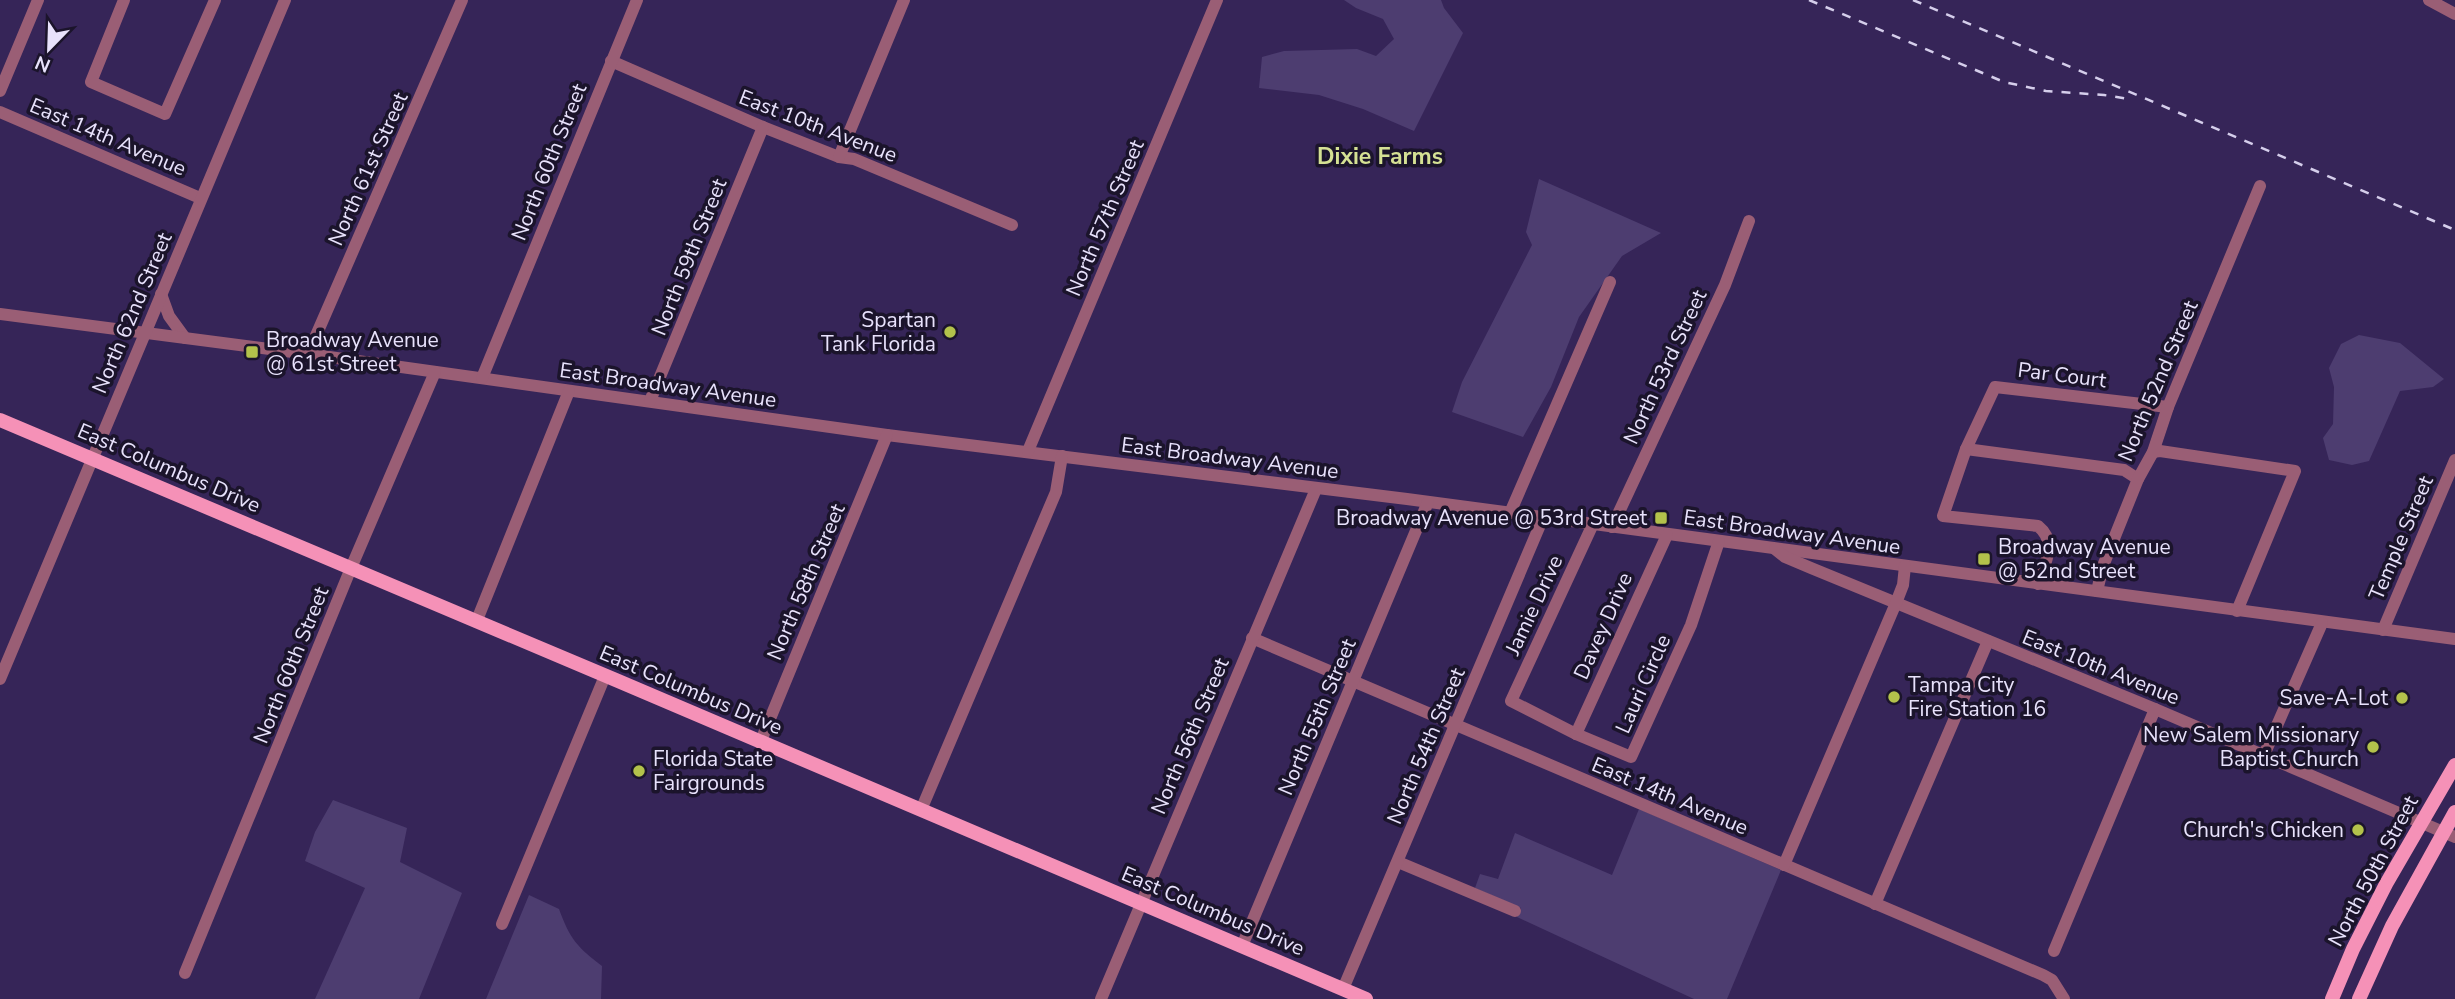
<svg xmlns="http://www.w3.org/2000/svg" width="2455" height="999" font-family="'Nunito Sans',sans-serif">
<rect width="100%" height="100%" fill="#362558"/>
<!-- green -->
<g fill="#4d3d70">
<polygon points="1344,0 1441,0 1444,8 1463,33 1414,131 1363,109 1319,95 1259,88 1262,57 1284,51 1357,49 1376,56 1394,39 1383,19 1356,8"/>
<polygon points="1539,179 1661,233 1622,256 1579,317 1551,387 1523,437 1452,412 1462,382 1532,245 1526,232"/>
<polygon points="2359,335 2400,343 2444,379 2433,387 2400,391 2369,461 2352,465 2329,460 2323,438 2333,424 2334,387 2329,368 2341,344"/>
<polygon points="333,800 407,828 400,862 462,893 419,999 315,999 365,888 305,861 315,832"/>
<polygon points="1639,809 1781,870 1727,999 1694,999 1517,917 1521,908 1475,888 1480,874 1498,879 1515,833 1612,875"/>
<path d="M 529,895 L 559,909 C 570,939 577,947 602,966 L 601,999 L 486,999 Z"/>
</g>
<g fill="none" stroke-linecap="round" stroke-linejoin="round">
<!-- minor -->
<g stroke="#9a5e75" stroke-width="12">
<polyline points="124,0 91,82 165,114 215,0"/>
<polyline points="2429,0 2455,14"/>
<polyline points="611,61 763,127 839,157 854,159 1012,225"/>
<polyline points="0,91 38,0"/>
<polyline points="0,112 200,198"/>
<polyline points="839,157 904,0"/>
<polyline points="161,294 169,316 185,338"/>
<polyline points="0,314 308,354 887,435 1407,499 2455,639"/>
<polyline points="308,354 462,0"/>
<polyline points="482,378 637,0"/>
<polyline points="650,401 763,127"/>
<polyline points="1966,449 2124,470 2138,479"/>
<polyline points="1028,451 1217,0"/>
<polyline points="2153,452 2160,451 2295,471 2237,611"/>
<polyline points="1510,513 1610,282"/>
<polyline points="1593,524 1511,701 1576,734 1631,757 1691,625 1719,541"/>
<polyline points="1612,527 1725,285 1749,221"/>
<polyline points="1775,549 1785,557 1811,568 2155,709 2455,837"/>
<path d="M 2038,584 C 2045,563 2058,542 2038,526 L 1943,516 L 1966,449 L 1995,387 L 2168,407"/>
<polyline points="2097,591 2103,566 2138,479 2153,452 2168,407 2260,186"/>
<polyline points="477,620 569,391"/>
<polyline points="2383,630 2455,460"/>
<polyline points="1252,638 2043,975 2052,980 2064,999"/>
<polyline points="0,679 285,0"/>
<polyline points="1576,734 1667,535"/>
<polyline points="760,743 887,435"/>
<polyline points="2264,755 2322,623"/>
<polyline points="921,810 1056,492 1062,456"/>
<polyline points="1398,862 1515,911"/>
<polyline points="1784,865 1896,603 1903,585 1905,566"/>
<polyline points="1875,904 1988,641"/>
<polyline points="502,924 605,676"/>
<polyline points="1242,946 1428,502"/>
<polyline points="2054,951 2155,709"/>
<polyline points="185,973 351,568 435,372"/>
<polyline points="1343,989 1543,518"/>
<polyline points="1101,999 1316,489"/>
</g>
<!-- major -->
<g stroke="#f591b7" stroke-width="14">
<path d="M 0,420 C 456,611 911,806 1366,999"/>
<polyline points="2332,999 2353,949 2386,884 2455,765"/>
<polyline points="2359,999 2392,926 2455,812"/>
</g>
<!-- rail -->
<g stroke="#d5ceeb" stroke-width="2.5" stroke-dasharray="9 9" stroke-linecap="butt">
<polyline points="1809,0 2004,82 2046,91 2104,95 2129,99"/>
<polyline points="1913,0 2455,230"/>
</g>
</g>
<!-- markers -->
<g fill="#b3c24b" stroke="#1b142b" stroke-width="2.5">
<circle cx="950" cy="332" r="7"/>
<rect x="245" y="345" width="14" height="14" rx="3.5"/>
<rect x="1654" y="511" width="14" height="14" rx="3.5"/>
<rect x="1977" y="552" width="14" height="14" rx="3.5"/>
<circle cx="1894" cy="697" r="7"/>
<circle cx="2402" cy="698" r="7"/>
<circle cx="2373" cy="747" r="7"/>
<circle cx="639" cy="771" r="7"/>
<circle cx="2358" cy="830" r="7"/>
</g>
<g text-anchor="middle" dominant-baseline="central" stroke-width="7" stroke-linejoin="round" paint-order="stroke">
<!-- street labels -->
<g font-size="21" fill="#e8e2fc" stroke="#1b142b">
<text transform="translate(818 126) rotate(21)">East 10th Avenue</text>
<text transform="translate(108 137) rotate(23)">East 14th Avenue</text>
<text transform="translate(549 162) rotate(-68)">North 60th Street</text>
<text transform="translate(368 169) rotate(-66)">North 61st Street</text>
<text transform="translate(1105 218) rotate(-67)">North 57th Street</text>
<text transform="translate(689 257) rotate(-68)">North 59th Street</text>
<text transform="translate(132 313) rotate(-67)">North 62nd Street</text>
<text transform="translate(1665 367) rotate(-65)">North 53rd Street</text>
<text transform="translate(2062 375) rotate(7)">Par Court</text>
<text transform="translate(2158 381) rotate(-67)">North 52nd Street</text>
<text transform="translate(668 385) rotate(8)">East Broadway Avenue</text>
<text transform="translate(1230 458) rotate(7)">East Broadway Avenue</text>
<text transform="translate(169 468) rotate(23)">East Columbus Drive</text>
<text transform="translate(1792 532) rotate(8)">East Broadway Avenue</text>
<text transform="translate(2401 538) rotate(-67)">Temple Street</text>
<text transform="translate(806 582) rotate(-67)">North 58th Street</text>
<text transform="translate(1534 605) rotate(-65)">Jamie Drive</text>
<text transform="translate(1603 626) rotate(-66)">Davey Drive</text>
<text transform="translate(291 665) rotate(-68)">North 60th Street</text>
<text transform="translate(2101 667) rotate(22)">East 10th Avenue</text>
<text transform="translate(1643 684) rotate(-66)">Lauri Circle</text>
<text transform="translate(691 690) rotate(23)">East Columbus Drive</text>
<text transform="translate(1317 717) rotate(-67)">North 55th Street</text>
<text transform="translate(1190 736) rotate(-67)">North 56th Street</text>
<text transform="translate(1426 746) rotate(-67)">North 54th Street</text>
<text transform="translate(1670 796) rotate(23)">East 14th Avenue</text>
<text transform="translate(2373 871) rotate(-62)">North 50th Street</text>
<text transform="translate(1213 911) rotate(23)">East Columbus Drive</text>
</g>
<!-- poi labels -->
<g font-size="21" fill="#e8e2fc" stroke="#1b142b" text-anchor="end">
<text x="936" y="320">Spartan<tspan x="936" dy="24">Tank Florida</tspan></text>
<text x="266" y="340" text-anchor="start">Broadway Avenue<tspan x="266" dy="24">@ 61st Street</tspan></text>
<text x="1647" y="518">Broadway Avenue @ 53rd Street</text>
<text x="1998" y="547" text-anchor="start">Broadway Avenue<tspan x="1998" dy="24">@ 52nd Street</tspan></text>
<text x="1908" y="685" text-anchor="start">Tampa City<tspan x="1908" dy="24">Fire Station 16</tspan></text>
<text x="2388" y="698">Save-A-Lot</text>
<text x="2359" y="735">New Salem Missionary<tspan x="2359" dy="24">Baptist Church</tspan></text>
<text x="653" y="759" text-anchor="start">Florida State<tspan x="653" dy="24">Fairgrounds</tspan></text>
<text x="2344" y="830">Church's Chicken</text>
</g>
<!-- neighbourhood labels -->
<g font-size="23" font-weight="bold" fill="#d5e194" stroke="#1b142b">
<text x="1380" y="156">Dixie Farms</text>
</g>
</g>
<!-- north arrow -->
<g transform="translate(49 49) rotate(203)" stroke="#1b142b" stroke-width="5" paint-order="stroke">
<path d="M0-5L12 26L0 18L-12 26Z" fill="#e8e2fc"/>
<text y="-10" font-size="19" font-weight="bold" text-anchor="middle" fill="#e8e2fc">N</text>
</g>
</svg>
